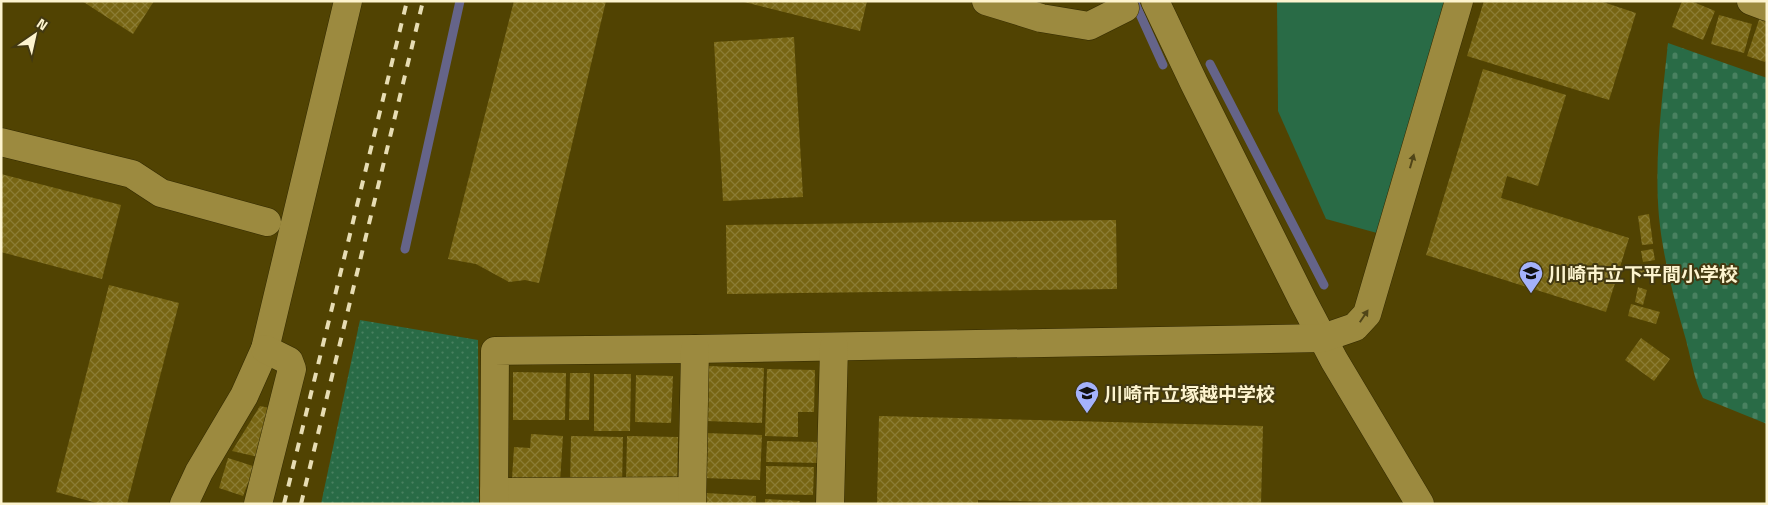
<svg xmlns="http://www.w3.org/2000/svg" width="1768" height="505" font-family="'Titillium Web','Noto Sans JP',sans-serif">
<defs>
<pattern id="cemetery-stones" width="16" height="16" patternUnits="userSpaceOnUse" patternTransform="scale(1.25)"><rect width="16" height="16" fill="#296b46"/><path d="M2 7V4a2 2 0 0 1 4 0v3zM10 15v-3a2 2 0 0 1 4 0v3z" fill="#498160"/></pattern>
<pattern id="park-dots" width="8" height="8" patternUnits="userSpaceOnUse" patternTransform="scale(1.25)"><rect width="8" height="8" fill="#296b46"/><path d="M2 2h.1M6 6h.1" fill="none" stroke="#498160" stroke-width="1.8" stroke-linecap="round"/></pattern>
<pattern id="building-cross-hatch" width="8" height="8" patternUnits="userSpaceOnUse" patternTransform="scale(1.25)"><rect width="8" height="8" fill="#776513"/><path d="M0 0l8 8M0 8l8-8" fill="none" stroke="#8b7c34"/></pattern>
</defs>
<rect width="100%" height="100%" fill="#514302"/>
<!-- grass -->
<polygon fill="#296b46" points="1277,1 1445,1 1377,233 1326,219 1278,111"/>
<!-- cemetery -->
<path fill="url(#cemetery-stones)" d="M 1668,43 L 1767,78 L 1767,424 L 1703,398 C 1694,381 1690,352 1684,333 C 1673,295 1663,257 1659,217 C 1654,159 1662,101 1668,43 Z"/>
<!-- park -->
<polygon fill="url(#park-dots)" points="360,320 478,340 479,504 321,504"/>
<g fill="none" stroke-linecap="round" stroke-linejoin="round">
<!-- stream -->
<g stroke="#656489" stroke-width="9">
<polyline points="1134,1 1163,65"/>
<polyline points="1210,64 1324,285"/>
<polyline points="405,249 460,1"/>
</g>
</g>
<!-- building -->
<g fill="url(#building-cross-hatch)">
<polygon points="82,1 154,1 133,34"/>
<polygon points="514,1 606,1 539,283 525,280 509,282 476,264 448,259"/>
<polygon points="740,1 867,1 860,31"/>
<polygon points="1484,1 1600,1 1636,13 1609,100 1467,56"/>
<polygon points="1682,1 1691,1 1715,11 1703,40 1672,27"/>
<polygon points="1719,15 1752,24 1744,53 1711,44"/>
<polygon points="1760,17 1767,19 1767,59 1765,62 1747,56"/>
<polygon points="794,37 803,197 723,201 714,42"/>
<polygon points="1483,69 1566,95 1538,186 1507,176 1501,198 1629,238 1606,312 1426,255"/>
<polygon points="1,174 121,205 102,279 1,252"/>
<polygon points="1649,214 1653,244 1642,245 1638,216"/>
<polygon points="1116,220 1117,289 727,294 726,225"/>
<polygon points="1653,249 1655,260 1643,262 1641,251"/>
<polygon points="1657,265 1658,276 1640,278 1639,267"/>
<polygon points="109,285 179,303 127,504 101,504 56,492"/>
<polygon points="1638,287 1647,290 1643,305 1635,302"/>
<polygon points="1631,304 1660,312 1656,324 1628,316"/>
<polygon points="1641,338 1670,359 1654,381 1625,360"/>
<polygon points="707,366 764,368 762,423 706,421"/>
<polygon points="767,369 815,370 814,412 798,412 798,437 765,436"/>
<polygon points="513,372 566,373 565,420 513,420"/>
<polygon points="570,373 590,373 589,420 569,420"/>
<polygon points="594,374 631,374 630,431 594,431"/>
<polygon points="636,375 673,376 671,423 635,422"/>
<polygon points="260,406 274,409 263,458 232,451"/>
<polygon points="879,416 1263,426 1261,504 1121,504 978,500 978,504 877,504"/>
<polygon points="705,433 762,435 760,480 704,478"/>
<polygon points="531,434 563,436 560,482 512,479 514,447 530,448"/>
<polygon points="571,436 623,437 622,486 570,485"/>
<polygon points="627,436 678,437 677,485 626,484"/>
<polygon points="767,441 821,442 821,463 766,462"/>
<polygon points="228,458 259,468 254,485 248,483 243,496 219,488"/>
<polygon points="766,466 814,467 813,495 766,494"/>
<polygon points="706,493 756,496 756,504 705,504"/>
<polygon points="765,499 800,501 799,504 765,504"/>
</g>
<g fill="none" stroke-linecap="round" stroke-linejoin="round">
<!-- minor casing -->
<g stroke="#332a00" stroke-width="29">
<g id="minor">
<polyline points="986,1 1041,18 1089,26 1125,8"/>
<polyline points="1155,1 1194,83 1303,301 1334,360 1420,504"/>
<polyline points="1751,1 1767,7"/>
<polyline points="1,142 132,174 161,193 267,222"/>
<polyline points="494,492 692,491"/>
<polyline points="184,504 199,472 244,396 265,349 348,1"/>
<polyline points="258,504 292,369 289,361 265,349"/>
<polyline points="494,504 495,351 695,349 1323,338 1355,327 1367,314 1459,1"/>
<polyline points="692,504 695,349"/>
<polyline points="830,504 834,347"/>
</g>
</g>
<!-- minor -->
<use href="#minor" stroke="#9c8a3f" stroke-width="28"/>
<!-- rail -->
<g stroke="#e7ddb4" stroke-width="4" stroke-dasharray="9 9" stroke-linecap="butt">
<polyline points="284,504 407,1"/>
<polyline points="301,504 423,1"/>
</g>
</g>
<!-- one-way arrows -->
<defs><path id="oneway-solid" d="M-6-.8H1V-3.2L6.5 0L1 3.2V.8H-6Z" transform="scale(1.25)"/></defs>
<g fill="#504518">
<use href="#oneway-solid" transform="translate(1412 161) rotate(-74)"/>
<use href="#oneway-solid" transform="translate(1364 316) rotate(-56)"/>
</g>
<!-- icons -->
<defs>
<g id="school-pin" transform="scale(1.25)"><path d="M0 17L-7.5 6A9.5 9.5 0 1 1 7.5 6Z" fill="#a4b2fc" stroke="#433911"/><path d="M0-5L7-2L0 1L-7-2ZM-4 1L0 2.5L4 1V4Q0 6-4 4Z" fill="#111"/></g>
</defs>
<g fill-rule="evenodd">
<use href="#school-pin" x="1531" y="273"/>
<use href="#school-pin" x="1087" y="393"/>
</g>
<g text-anchor="middle" dominant-baseline="central" stroke-width="4" stroke-linejoin="round" paint-order="stroke">
<!-- poi labels -->
<g font-size="19" font-weight="bold" fill="#fdf4cf" stroke="#433911" text-anchor="start">
<text x="1548" y="273">川崎市立下平間小学校</text>
<text x="1104" y="393">川崎市立塚越中学校</text>
</g>
</g>
<!-- border -->
<rect width="1768" height="505" fill="none" stroke="#fdf4cf" stroke-width="5"/>
<!-- north arrow -->
<g transform="translate(35 35) rotate(34)" stroke="#433911" stroke-width="4" paint-order="stroke">
<path d="M0-4L9 19L0 12L-9 19Z" fill="#fdf4cf"/>
<text y="-8" font-size="14" font-weight="bold" text-anchor="middle" fill="#fdf4cf">N</text>
</g>
</svg>
